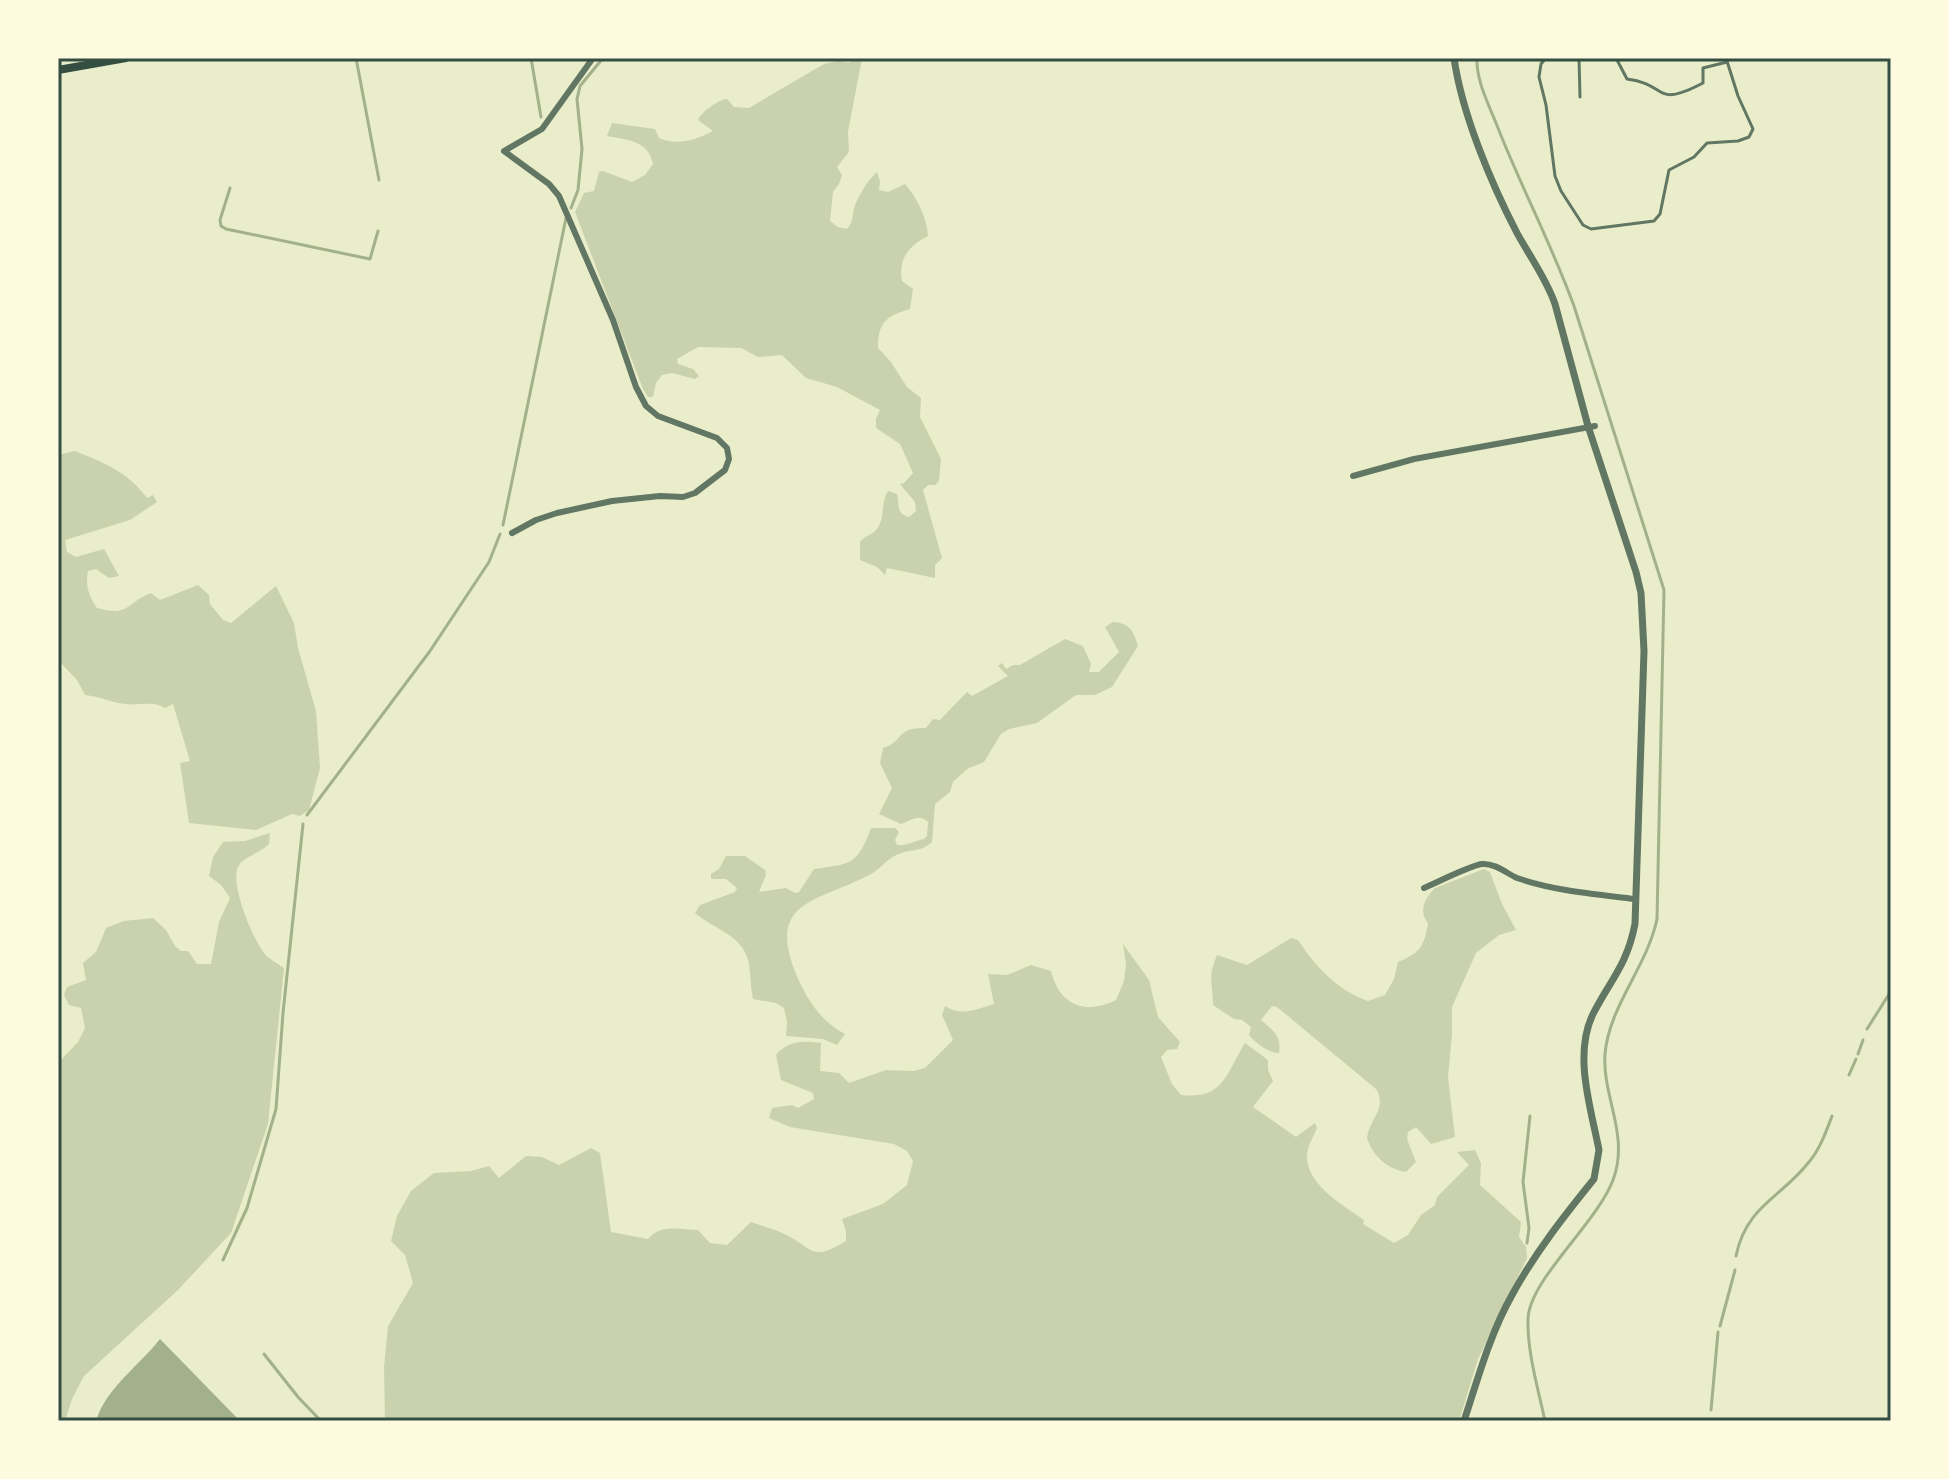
<svg xmlns="http://www.w3.org/2000/svg" width="1949" height="1479" font-family="Karla,sans-serif">
<rect width="100%" height="100%" fill="#e9edc9"/>
<!-- green -->
<g fill="#cad2ad">
<path d="M 853,58 L 862,58 L 848,132 L 849,152 L 837,167 L 842,175 L 839,184 L 833,192 L 830,221 L 838,227 L 847,229 C 854,221 852,214 855,205 C 860,193 868,180 877,172 L 880,181 L 879,190 L 888,192 L 905,184 C 917,198 927,217 928,236 C 909,246 898,258 902,281 L 913,289 L 910,309 C 888,316 878,320 878,348 L 891,362 L 907,387 L 921,398 L 920,417 L 941,459 L 939,481 L 935,485 L 928,485 L 923,490 L 942,558 L 935,565 L 935,578 L 887,568 L 885,575 L 877,567 L 860,560 L 860,542 C 865,535 872,535 876,530 C 886,518 880,504 888,491 L 897,494 C 900,503 895,514 909,517 L 916,511 L 915,502 L 900,484 L 904,483 L 913,473 L 900,444 L 876,428 L 876,419 L 880,410 L 837,387 L 806,378 L 782,355 L 758,357 L 741,348 L 698,347 L 677,359 L 678,364 L 693,369 L 699,376 L 695,379 L 672,373 L 662,375 L 656,383 L 653,397 L 648,397 L 643,389 L 575,212 L 584,193 L 594,191 L 599,172 L 603,171 L 632,182 L 645,175 L 653,164 C 648,140 627,140 607,136 L 612,123 L 655,129 L 659,138 C 677,146 696,140 713,131 L 698,120 C 701,112 718,100 727,99 L 734,107 L 749,108 L 824,64 L 838,61 L 849,63 Z"/>
<path d="M 75,451 C 105,463 128,472 147,498 L 153,495 L 157,502 L 130,520 L 65,540 L 67,552 L 76,557 L 104,549 L 119,576 L 109,578 L 96,569 L 88,571 C 85,586 89,596 97,608 C 130,617 124,604 151,593 L 160,600 L 198,585 L 209,595 L 210,604 L 223,620 L 231,623 L 276,586 L 294,623 L 298,648 L 316,711 L 320,768 L 309,810 L 300,816 L 292,814 L 256,830 L 189,823 L 180,763 L 190,761 L 173,704 L 165,708 C 153,700 139,706 125,704 C 112,703 99,696 85,695 L 77,680 L 58,660 L 58,455 Z"/>
<path d="M 1113,622 C 1129,623 1134,631 1138,646 L 1112,687 L 1095,695 L 1076,695 L 1037,723 L 1009,729 L 1001,734 L 984,762 L 967,769 L 953,782 L 950,792 L 935,804 L 932,842 C 919,853 913,848 899,854 C 887,858 880,870 869,875 C 818,902 766,900 796,974 C 806,998 821,1022 845,1034 L 837,1045 L 823,1039 L 786,1036 L 787,1022 L 784,1008 L 776,1003 L 753,999 C 750,986 751,972 748,960 C 742,935 712,928 695,913 L 700,905 L 735,892 L 737,888 L 726,879 L 711,879 L 711,874 L 719,869 L 726,856 L 745,856 L 765,870 L 766,875 L 759,892 L 786,888 L 795,893 L 799,892 L 814,869 C 850,864 857,866 871,828 L 895,828 L 899,832 L 895,840 L 897,845 C 907,846 914,841 924,839 L 927,836 L 928,822 C 918,813 911,821 901,824 L 879,814 L 892,788 L 880,763 L 883,748 C 904,742 895,727 926,728 L 933,719 L 940,720 L 967,692 L 972,696 L 1008,676 L 998,666 L 1002,663 L 1006,669 L 1013,665 L 1020,665 L 1065,639 L 1083,646 L 1091,664 L 1089,672 L 1099,672 L 1119,652 L 1105,627 Z"/>
<path d="M 270,833 L 269,844 C 260,853 246,856 239,865 C 228,881 253,939 264,953 C 269,959 277,963 284,968 L 268,1124 L 231,1233 L 178,1290 L 84,1376 L 72,1399 L 65,1421 L 58,1421 L 58,1063 L 78,1042 L 85,1028 L 81,1008 L 69,1005 L 64,995 L 67,987 L 86,980 L 83,963 L 96,952 L 106,928 L 124,921 L 153,918 L 166,930 L 175,946 L 181,951 L 188,951 L 197,964 L 211,964 L 219,922 L 230,898 L 221,885 L 209,876 L 213,857 L 223,842 L 245,841 Z"/>
<path d="M 1484,869 L 1490,872 L 1502,904 L 1516,930 L 1499,935 L 1476,953 L 1452,1007 L 1452,1035 L 1448,1077 L 1455,1137 L 1431,1144 L 1416,1127 L 1408,1132 L 1407,1139 L 1416,1162 L 1406,1172 C 1387,1169 1373,1156 1367,1138 C 1369,1119 1388,1108 1376,1089 L 1277,1007 L 1272,1006 L 1261,1020 C 1273,1030 1282,1037 1279,1053 C 1268,1053 1256,1043 1249,1035 L 1251,1027 L 1242,1020 L 1234,1019 L 1213,1005 C 1213,981 1207,979 1217,955 L 1247,965 L 1291,938 L 1298,940 C 1316,967 1337,990 1368,1001 L 1385,995 L 1394,979 L 1398,962 C 1420,953 1424,947 1428,923 C 1418,911 1425,898 1435,888 Z"/>
<path d="M 1123,944 L 1149,980 L 1158,1017 L 1180,1042 L 1177,1049 L 1167,1050 L 1161,1057 L 1172,1084 L 1181,1095 C 1223,1100 1226,1074 1245,1043 L 1268,1060 L 1268,1070 L 1273,1081 L 1253,1107 L 1296,1137 L 1315,1123 L 1317,1128 C 1313,1138 1306,1148 1307,1159 C 1309,1186 1344,1206 1364,1220 L 1363,1224 L 1394,1243 L 1408,1235 L 1421,1215 L 1435,1205 L 1437,1197 L 1469,1165 L 1457,1152 L 1475,1150 L 1481,1163 L 1480,1185 L 1521,1222 L 1519,1237 L 1526,1247 L 1527,1258 L 1478,1359 L 1459,1421 L 385,1421 L 384,1367 L 388,1326 L 413,1283 L 405,1255 L 391,1241 L 397,1216 L 411,1191 L 434,1173 L 471,1171 L 489,1166 L 499,1178 L 526,1156 L 542,1157 L 559,1165 L 591,1148 L 600,1153 L 611,1232 L 648,1239 C 660,1224 680,1229 698,1230 L 710,1243 L 727,1245 L 751,1222 C 761,1226 772,1228 782,1233 C 813,1246 809,1264 846,1241 L 846,1231 L 842,1219 L 883,1204 L 907,1185 L 913,1161 L 907,1151 L 894,1144 L 790,1127 L 769,1118 L 772,1108 L 792,1105 L 798,1108 L 814,1099 L 813,1093 L 781,1080 L 776,1055 C 789,1040 803,1041 821,1043 L 820,1071 L 839,1073 L 849,1083 L 886,1070 L 914,1071 L 925,1068 L 953,1040 L 942,1015 L 945,1006 C 961,1017 977,1009 994,1004 L 988,974 L 1007,975 L 1031,965 L 1051,971 C 1059,1004 1084,1016 1116,1000 L 1124,981 L 1126,965 Z"/>
</g>
<!-- water -->
<path fill="#a3b18a" d="M 160,1339 L 240,1421 L 96,1421 C 106,1388 139,1366 160,1339 Z"/>
<g fill="none" stroke-linecap="round" stroke-linejoin="round">
<!-- stream -->
<g stroke="#a3b18a" stroke-width="3">
<polyline points="356,58 379,180"/>
<polyline points="531,58 541,117"/>
<path d="M 1477,58 C 1476,80 1488,103 1496,123 C 1520,185 1551,243 1574,306 L 1664,590 L 1657,919 C 1647,967 1609,1006 1605,1054 C 1602,1097 1630,1135 1613,1180 C 1597,1223 1529,1280 1528,1319 C 1527,1352 1538,1388 1545,1421"/>
<polyline points="230,188 220,220 221,226 226,229 370,259 378,231"/>
<polyline points="571,208 578,190 582,149 577,99 580,86 603,58"/>
<polyline points="503,525 566,218"/>
<polyline points="307,815 430,651 489,562 500,534"/>
<polyline points="1867,1029 1891,991"/>
<polyline points="1858,1054 1863,1040"/>
<polyline points="1849,1075 1856,1059"/>
<polyline points="1527,1243 1529,1228 1523,1182 1530,1116"/>
<path d="M 1736,1256 C 1746,1206 1781,1198 1809,1162 C 1820,1149 1826,1132 1832,1116"/>
<polyline points="223,1260 247,1208 276,1109 283,1013 303,824"/>
<polyline points="1720,1326 1735,1270"/>
<polyline points="264,1354 298,1397 321,1421"/>
<polyline points="1711,1410 1718,1332"/>
</g>
<!-- service -->
<g stroke="#617663" stroke-width="3">
<polyline points="1546,58 1541,64 1539,77 1546,105 1555,176 1561,191 1583,225 1591,229 1654,221 1660,214 1669,170 1694,157 1707,143 1738,141 1749,137 1753,129 1738,96 1726,58"/>
<polyline points="1579,58 1580,97"/>
<path d="M 1616,58 L 1627,79 C 1669,84 1653,109 1703,83 L 1703,68 L 1727,62"/>
</g>
<!-- minor -->
<g stroke="#617663" stroke-width="6">
<polyline points="1353,476 1414,459 1595,426"/>
<polyline points="512,533 536,520 557,513 612,501 660,496 683,497 695,493 725,470 729,459 727,448 717,438 658,416 646,406 636,387 613,320 559,196 549,184 504,151 542,129 593,58"/>
<path d="M 1424,888 C 1438,882 1469,866 1482,864 C 1495,863 1506,873 1517,878 C 1555,891 1595,894 1635,899"/>
</g>
<!-- tertiary -->
<path stroke="#617663" stroke-width="7" d="M 1454,58 C 1462,114 1491,183 1517,233 C 1530,257 1546,278 1555,304 L 1588,426 L 1636,572 L 1641,593 L 1644,651 L 1635,924 C 1627,965 1611,979 1593,1014 C 1573,1055 1591,1108 1599,1150 L 1594,1179 C 1564,1216 1535,1253 1512,1295 C 1490,1334 1478,1378 1464,1421"/>
<!-- secondary -->
<polyline stroke="#344e41" stroke-width="8" points="58,70 126,58"/>
</g>
<!-- border -->
<rect width="1949" height="1479" fill="none" stroke="#fefae0" stroke-width="120"/>
<rect x="60" y="60" width="1829" height="1359" fill="none" stroke="#344e41" stroke-width="3"/>
</svg>
